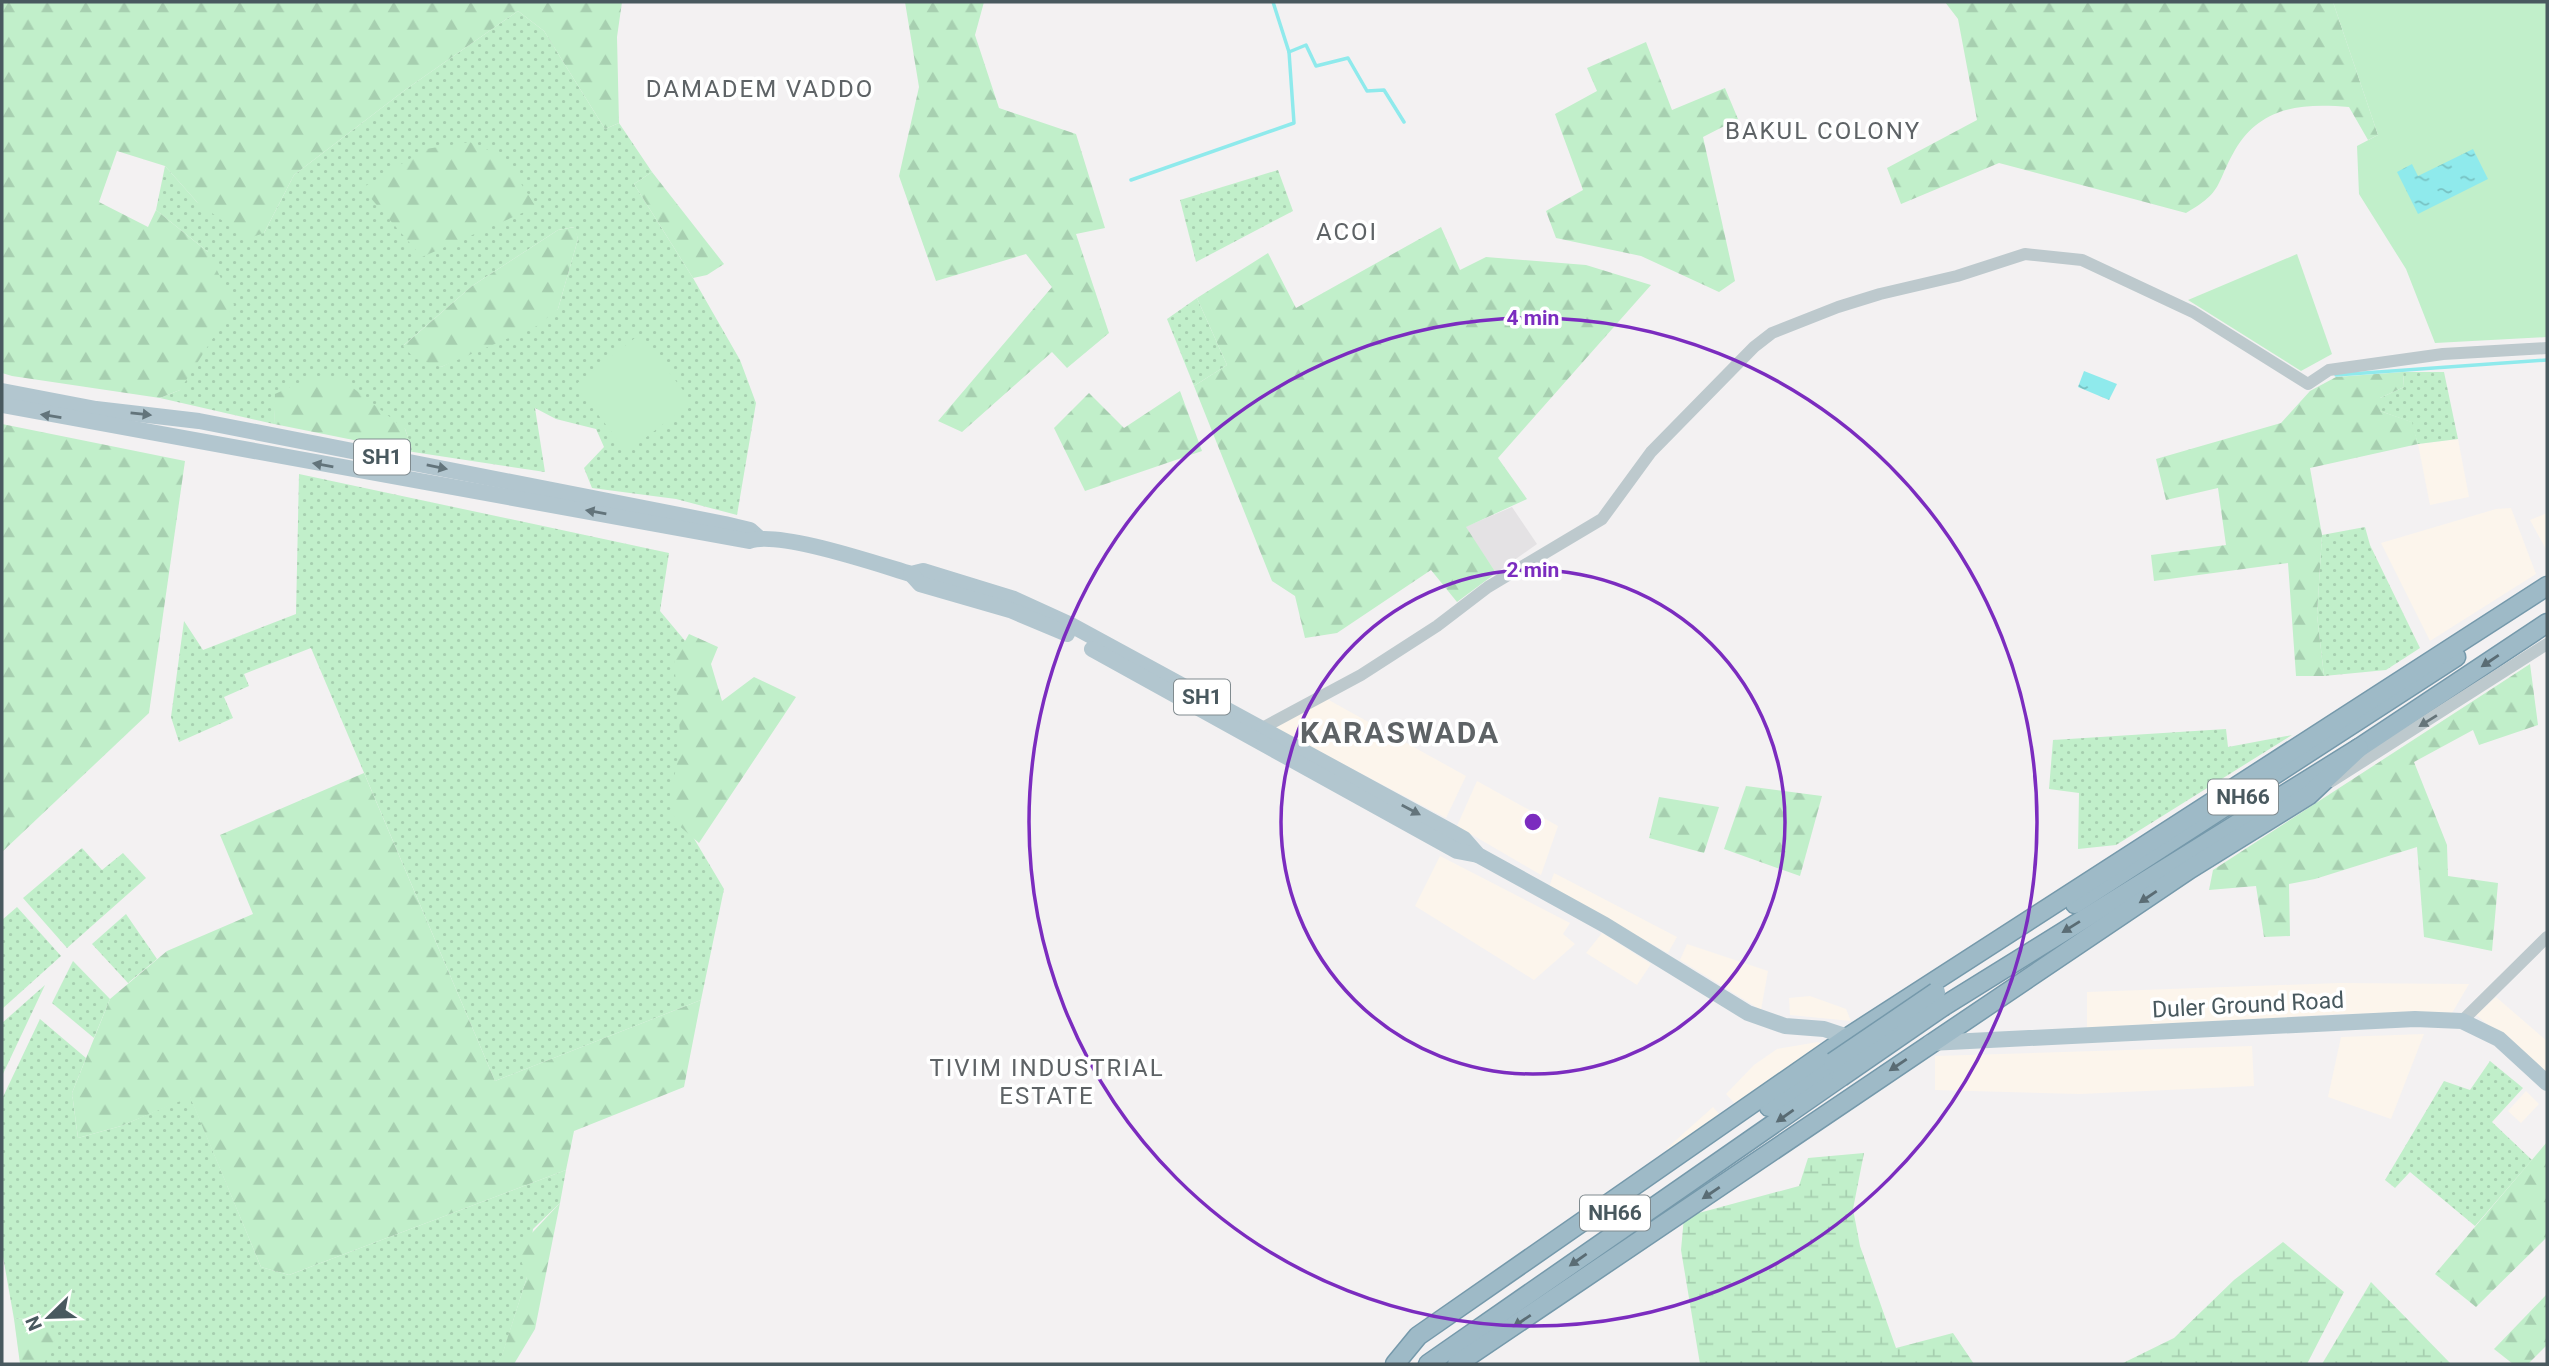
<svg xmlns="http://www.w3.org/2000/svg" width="2549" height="1366" font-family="Roboto,sans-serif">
<defs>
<pattern id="grass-dots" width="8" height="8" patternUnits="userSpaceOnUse" patternTransform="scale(1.75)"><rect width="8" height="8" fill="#c1efca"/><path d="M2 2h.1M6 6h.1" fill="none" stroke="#a7cfb0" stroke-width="1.8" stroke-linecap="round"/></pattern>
<pattern id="forest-firs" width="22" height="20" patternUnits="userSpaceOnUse" patternTransform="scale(1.75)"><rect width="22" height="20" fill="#c1efca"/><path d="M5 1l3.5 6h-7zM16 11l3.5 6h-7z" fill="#a7cfb0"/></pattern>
<pattern id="wetland-marsh" width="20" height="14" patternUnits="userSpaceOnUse" patternTransform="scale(1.75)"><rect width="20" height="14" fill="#c1efca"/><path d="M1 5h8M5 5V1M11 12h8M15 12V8" fill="none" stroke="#a7cfb0"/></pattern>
<pattern id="water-ripples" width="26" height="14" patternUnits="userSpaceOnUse" patternTransform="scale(1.75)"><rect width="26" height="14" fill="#8feaec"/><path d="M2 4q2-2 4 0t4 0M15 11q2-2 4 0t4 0" fill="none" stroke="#77c1c2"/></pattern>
</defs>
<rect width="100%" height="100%" fill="#f3f1f2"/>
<!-- commercial -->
<g fill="#fcf5ec">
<polygon points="2458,439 2469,497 2430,505 2418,444"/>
<polygon points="2511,508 2536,574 2430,641 2381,543 2496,509"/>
<polygon points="2547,513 2547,551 2530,520"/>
<polygon points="1327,699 1466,776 1446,818 1271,726"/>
<polygon points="1477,781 1558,826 1541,875 1457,826"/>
<polygon points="1440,856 1570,923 1563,934 1575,944 1534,980 1415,906"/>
<polygon points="1554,873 1677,937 1668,953 1549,887"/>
<polygon points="1602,933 1651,964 1637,985 1586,953"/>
<polygon points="1687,944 1768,971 1761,1010 1680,960"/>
<polygon points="2339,983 2469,984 2452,1013 2338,1014 2087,1029 2087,992"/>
<polygon points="1810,996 1846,1009 1851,1021 1790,1015 1789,998"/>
<polygon points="2496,997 2547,1041 2547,1073 2476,1015"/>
<polygon points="2424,1034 2391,1119 2328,1097 2341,1037"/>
<polygon points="1818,1042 1824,1046 1738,1107 1726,1094 1754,1065 1777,1049"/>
<polygon points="2252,1046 2254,1086 2080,1094 1935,1090 1935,1056"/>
<polygon points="2526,1091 2539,1104 2521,1123 2508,1111"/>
<polygon points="1713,1107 1723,1118 1672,1155 1667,1148"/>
</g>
<!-- education -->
<polygon fill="#e4e2e4" points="1512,507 1537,544 1496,573 1465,527"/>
<!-- grass -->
<g fill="url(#grass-dots)" fill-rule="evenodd">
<path d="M 518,11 L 544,31 L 605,129 L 619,123 L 652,172 L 634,184 L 693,278 L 740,360 L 756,403 L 737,515 L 676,499 L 592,488 L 584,468 L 604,447 L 596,429 L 556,419 L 535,408 L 545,472 L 413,452 L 405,429 L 276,394 L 274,424 L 160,398 L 180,390 L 208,252 L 156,210 L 165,166 L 197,202 L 264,233 L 294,175 L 405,90 ZM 574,227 L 578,239 L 558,309 L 441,367 L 404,345 L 472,286 L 558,230 Z"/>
<polygon points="1278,170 1293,211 1196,262 1180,200"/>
<polygon points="1197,298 1227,365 1194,386 1167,319"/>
<polygon points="2403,372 2444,372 2458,439 2418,444 2411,422 2380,411 2380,398 2404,387"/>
<polygon points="299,474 669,553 660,611 697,655 674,805 724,889 701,1000 495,1081 311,648 244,674 249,686 224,697 233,718 179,742 171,717 184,621 203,650 296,614"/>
<polygon points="2365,527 2370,545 2420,648 2386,670 2324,676 2317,615 2322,535"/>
<polygon points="2226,729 2228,747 2292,735 2116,845 2078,849 2079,793 2049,789 2053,740"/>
<polygon points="82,848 102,870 123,853 146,878 67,948 23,898"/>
<polygon points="17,907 61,956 2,1009 2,920"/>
<polygon points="126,914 157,959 128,983 92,944"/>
<polygon points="73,961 110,999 94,1038 52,1003"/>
<polygon points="45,985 2,1076 2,1023"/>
<polygon points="40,1019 86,1058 72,1093 78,1138 121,1126 190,1096 261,1267 289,1275 566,1170 560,1203 533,1229 527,1277 502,1356 496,1364 44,1364 29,1318 14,1319 2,1251 2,1099"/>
<polygon points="2490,1061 2523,1088 2492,1122 2532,1160 2475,1226 2410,1172 2395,1188 2385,1180 2444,1081 2470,1090"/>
</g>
<!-- forest -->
<g fill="url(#forest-firs)">
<polygon points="2,2 622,2 617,37 619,123 605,129 544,31 518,11 405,90 294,175 264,233 247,239 197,202 165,166 117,151 99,202 148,227 156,210 208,252 234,305 180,390 160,398 12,376 2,373"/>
<polygon points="905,2 984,2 975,35 999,108 1076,134 1105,228 1076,234 1109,333 1067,368 1052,352 962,432 938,421 1052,287 1026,254 936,281 899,176 919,87"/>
<path d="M 1945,2 L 2333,2 L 2378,135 L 2368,140 L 2349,107 C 2302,103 2261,106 2235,150 C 2215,185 2224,191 2186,213 L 1999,163 L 1901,204 L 1887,168 L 1977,120 L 1958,19 Z"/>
<polygon points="1646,42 1672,110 1725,88 1738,119 1703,137 1735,281 1719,292 1641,256 1556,238 1546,211 1583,190 1555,114 1597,91 1587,68"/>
<polygon points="470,142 504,157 536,207 422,257 362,188 426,149"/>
<polygon points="652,172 724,264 707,275 693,278 634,184"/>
<polygon points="575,227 578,239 558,309 537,326 441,367 414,358 403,346 472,286 558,230"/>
<polygon points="1441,227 1460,270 1486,257 1586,265 1651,285 1498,458 1527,499 1466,527 1496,573 1457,602 1431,570 1337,633 1305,638 1295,596 1272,581 1194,386 1227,365 1197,298 1268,253 1296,308"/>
<polygon points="2403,372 2404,387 2380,398 2380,411 2412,422 2418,444 2310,468 2322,535 2317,615 2324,676 2296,676 2288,563 2154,581 2151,555 2226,545 2218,488 2166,500 2156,459 2281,423 2310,391 2336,377"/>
<polygon points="305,380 343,380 405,429 413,452 274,424 275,394"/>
<polygon points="1180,391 1202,451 1085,491 1054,428 1089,393 1124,428"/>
<polygon points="2,424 185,461 149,713 2,852"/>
<polygon points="689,634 718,647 711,664 722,701 754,677 796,697 699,843 676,823 669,800 681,746 674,660"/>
<polygon points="2530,664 2538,725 2479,745 2473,730 2414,762 2447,845 2448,876 2498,883 2492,951 2424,937 2417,847 2315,879 2289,884 2290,936 2264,937 2256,886 2209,890 2213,870"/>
<polygon points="364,773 495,1081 701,1000 684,1087 574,1131 566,1170 289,1275 261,1267 190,1097 121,1126 78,1138 72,1093 110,999 167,951 253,914 220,835"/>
<polygon points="1746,786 1822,796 1800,876 1724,849"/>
<polygon points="1659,797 1719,807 1704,853 1649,838"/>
<polygon points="2547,1142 2547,1237 2476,1307 2435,1274"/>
<polygon points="560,1203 535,1329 514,1364 496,1364 502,1355 527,1277 517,1249"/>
<polygon points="2547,1294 2547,1345 2528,1364 2513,1364 2494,1349"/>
<polygon points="29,1318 46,1322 57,1335 44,1364 20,1364 14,1319"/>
</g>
<!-- wetland -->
<g fill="url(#wetland-marsh)">
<polygon points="1864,1153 1853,1209 1860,1246 1896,1348 1953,1333 1974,1364 1700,1364 1681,1250 1684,1217 1799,1186 1808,1158"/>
<polygon points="2283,1242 2344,1292 2307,1364 2121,1364 2174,1338 2234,1280"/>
<polygon points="2371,1282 2451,1364 2322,1364"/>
</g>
<!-- pitch -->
<g fill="#c1efca">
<polygon points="2333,2 2547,2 2547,337 2435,343 2406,269 2359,194 2357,146 2378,135"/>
<polygon points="2297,254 2332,354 2301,371 2188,300"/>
<polygon points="640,334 692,402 627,452 575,385"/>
</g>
<!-- water -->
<g fill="url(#water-ripples)">
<polygon points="2473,149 2488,179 2418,214 2397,172 2412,164 2418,176"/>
<polygon points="2084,371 2117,384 2109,400 2078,387"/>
</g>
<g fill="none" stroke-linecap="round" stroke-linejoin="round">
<!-- stream -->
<g stroke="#8feaec" stroke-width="3.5">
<polyline points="1273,2 1289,52 1306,45 1316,66 1348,58 1367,91 1384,90 1404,122"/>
<polyline points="1131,180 1294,123 1289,52"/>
<polyline points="2336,375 2547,360"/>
</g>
<!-- trunk casing -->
<g stroke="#7599ab" stroke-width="21">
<g id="trunk">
<polyline points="2075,904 2456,657"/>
<polyline points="1944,1006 2359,748 2547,623"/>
<polyline points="1769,1107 1833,1062"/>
<polyline points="1395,1364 1418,1336 1848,1037 2547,586"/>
<polyline points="1428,1364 1841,1077"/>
<polyline points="1457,1364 2190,869 2309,795 2359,748"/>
</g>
</g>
<!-- tertiary -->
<g stroke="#bdc9cd" stroke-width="12">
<polyline points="1255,732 1361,675 1437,626 1488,587 1602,519 1651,452 1754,347 1772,333 1838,307 1880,294 1957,276 2025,254 2082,260 2193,312 2308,384 2329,370 2443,354 2547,348"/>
<polyline points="2332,781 2547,644"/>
<polyline points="2462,1021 2547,937"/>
</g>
<!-- primary -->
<g stroke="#b2c6cf" stroke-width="16">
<polyline points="2,391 96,409 199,421 725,524 750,530 759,538"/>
<path d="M 2,405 L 749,541 C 778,530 877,564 911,574 L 923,571 L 1014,599 L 1071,625 L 1450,831 L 1464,839 L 1478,855 L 1605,925 L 1748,1013 L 1785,1026 L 1824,1029 L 1848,1037"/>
<polyline points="911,574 920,584 1010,610 1067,634"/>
<polyline points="1092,649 1457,851 1478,855"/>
<polyline points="1930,1043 2415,1019 2462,1021 2499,1039 2547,1083"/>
</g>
<!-- trunk -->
<use href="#trunk" stroke="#9ebac7" stroke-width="18"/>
<!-- trunk-bridge casing -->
<g stroke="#7599ab" stroke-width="21" stroke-linecap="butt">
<g id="trunk-bridge">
<polyline points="1833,1062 1936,992"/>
<polyline points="1841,1077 1944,1006"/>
</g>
</g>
<!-- trunk-bridge -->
<use href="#trunk-bridge" stroke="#9ebac7" stroke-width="18"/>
</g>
<!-- one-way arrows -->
<defs><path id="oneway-solid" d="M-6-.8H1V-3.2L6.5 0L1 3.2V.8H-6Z" transform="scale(1.75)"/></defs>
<g fill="#63747b">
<use href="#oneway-solid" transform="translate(141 414) rotate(6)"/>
<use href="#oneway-solid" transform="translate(51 416) rotate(-171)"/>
<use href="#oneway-solid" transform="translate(323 465) rotate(-170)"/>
<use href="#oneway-solid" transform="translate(437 467) rotate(11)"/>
<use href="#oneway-solid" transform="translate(596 512) rotate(-170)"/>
<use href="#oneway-solid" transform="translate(1411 810) rotate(28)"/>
</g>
<g fill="#5a6c74">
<use href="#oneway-solid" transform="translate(2490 661) rotate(146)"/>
<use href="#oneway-solid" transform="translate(2148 897) rotate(146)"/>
<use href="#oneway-solid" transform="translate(2071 927) rotate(148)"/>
<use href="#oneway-solid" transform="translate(1898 1065) rotate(146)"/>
<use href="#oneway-solid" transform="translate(1785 1116) rotate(145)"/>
<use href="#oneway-solid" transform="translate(1711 1193) rotate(146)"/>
<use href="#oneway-solid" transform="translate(1578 1260) rotate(145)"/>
<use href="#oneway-solid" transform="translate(1522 1321) rotate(146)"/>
</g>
<use fill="#66757a" href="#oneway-solid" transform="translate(2428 721) rotate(148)"/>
<!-- distance rings -->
<g fill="none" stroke="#7b2cbf" stroke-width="3.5">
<circle cx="1533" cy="822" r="252"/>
<circle cx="1533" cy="822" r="504"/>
</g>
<g text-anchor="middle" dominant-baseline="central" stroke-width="7" stroke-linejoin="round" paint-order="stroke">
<!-- shield labels -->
<g fill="#fff" stroke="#808b8f" stroke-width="2">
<rect x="354" y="439.5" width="56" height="35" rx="5"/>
<rect x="1174" y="679.5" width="56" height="35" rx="5"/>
<rect x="2208" y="779.5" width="70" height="35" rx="5"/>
<rect x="1580" y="1195.5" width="70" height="35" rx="5"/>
</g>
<g font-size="21" font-weight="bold" fill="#49595f">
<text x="382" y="457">SH1</text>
<text x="1202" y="697">SH1</text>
<text x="2243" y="797">NH66</text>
<text x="1615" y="1213">NH66</text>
</g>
<!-- street labels -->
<g font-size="23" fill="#49595f" stroke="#fff">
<text transform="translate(2248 1005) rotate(-3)">Duler Ground Road</text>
</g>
<!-- neighbourhood labels -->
<g font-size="24" letter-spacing="2" fill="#5e6366" stroke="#fff">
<text x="760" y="89">DAMADEM VADDO</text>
<text x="1823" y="131">BAKUL COLONY</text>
<text x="1347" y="232">ACOI</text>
<text x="1047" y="1068">TIVIM INDUSTRIAL<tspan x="1047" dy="28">ESTATE</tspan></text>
</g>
<!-- district labels -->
<g font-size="30" font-weight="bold" letter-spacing="2" fill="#5e6366" stroke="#fff">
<text x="1400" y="732">KARASWADA</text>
</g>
</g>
<circle cx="1533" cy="822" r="10" fill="#7b2cbf" stroke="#fff" stroke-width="3.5"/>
<g font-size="21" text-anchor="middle" font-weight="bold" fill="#7b2cbf" stroke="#fff" stroke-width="7" stroke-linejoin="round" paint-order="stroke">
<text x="1533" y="325">4 min</text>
<text x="1533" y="577">2 min</text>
</g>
<!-- border -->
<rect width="2549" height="1366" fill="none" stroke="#49595f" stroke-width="7"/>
<!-- north arrow -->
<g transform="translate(49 1317) rotate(247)" stroke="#ffffff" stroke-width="5" paint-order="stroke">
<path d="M0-5L12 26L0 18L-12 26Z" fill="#49595f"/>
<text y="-10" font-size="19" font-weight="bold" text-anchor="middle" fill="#49595f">N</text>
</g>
</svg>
